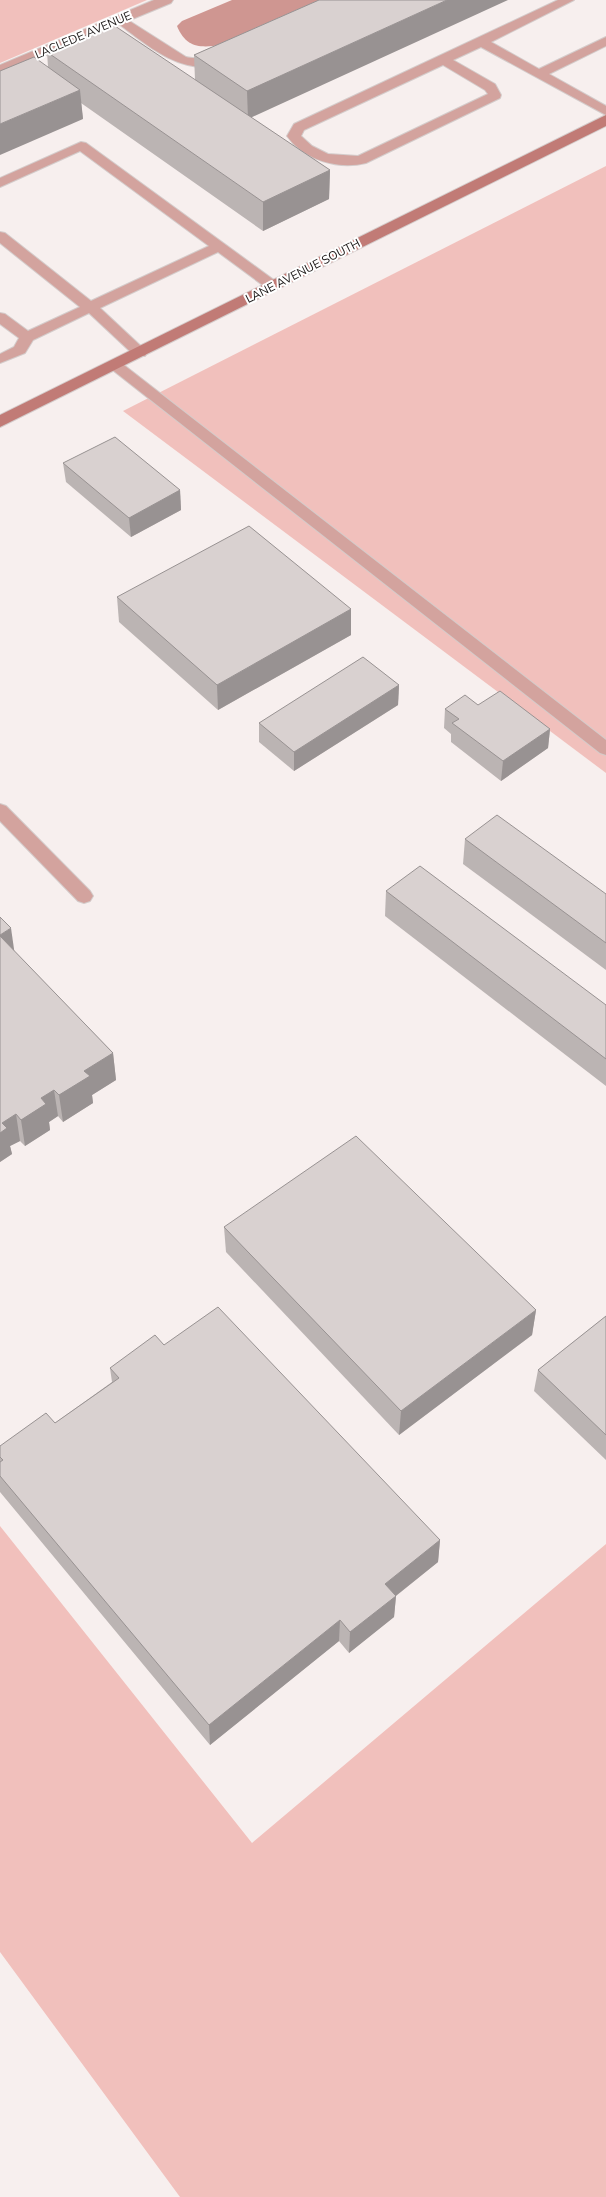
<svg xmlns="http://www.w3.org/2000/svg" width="606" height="2197" font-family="'Nunito Sans',sans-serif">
<rect width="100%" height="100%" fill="#f7efee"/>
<!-- green -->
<g fill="#f1c0bc">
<polygon points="0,0 147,0 0,63"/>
<polygon points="606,166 606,773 123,411"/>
<polygon points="0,1526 252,1843 606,1544 606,2197 180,2197 0,1952"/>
</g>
<!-- water -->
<path fill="#cf9691" d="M 232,0 L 325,0 L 221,45 C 200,48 186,48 177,26 L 182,21 Z"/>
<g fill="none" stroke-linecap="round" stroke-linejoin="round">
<!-- lane casing -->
<g stroke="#d4cccb" stroke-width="2">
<g id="lane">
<path d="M 558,0 L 574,0 L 491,42 L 539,69 L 606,37 L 606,46 L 549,74 L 606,106 L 606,115 L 481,47 L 453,60 L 495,84 L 501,95 L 500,98 L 366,163 C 338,170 304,160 287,136 L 294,124 ZM 443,65 L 485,90 L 488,94 L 358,156 L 328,154 L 312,146 L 301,136 L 304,130 Z"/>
<path d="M 120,15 L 186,57 C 195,60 222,56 226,62 C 223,67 217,66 212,67 C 173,70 145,43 116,22 L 114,19 Z"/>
<polygon points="81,142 86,143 278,283 280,286 278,289 268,289 218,252 100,308 145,350 147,353 145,356 135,356 89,313 33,340 25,353 0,363 0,354 14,347 19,338 0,324 0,313 5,314 28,331 80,307 0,243 0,232 5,233 91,301 209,246 80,151 0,187 0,178"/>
<polygon points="115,361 120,362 606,740 606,755 600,753 110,368 108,365 110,362"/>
<polygon points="0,804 6,806 90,891 93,896 90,901 84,903 78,901 0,821"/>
</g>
</g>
<!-- street casing -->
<g stroke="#d4cccb" stroke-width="2">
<polygon id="street" points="154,0 173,0 171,3 0,74 0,65"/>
</g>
<!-- secondary casing -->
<g stroke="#d4cccb" stroke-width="2">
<polygon id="secondary" points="606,115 606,126 0,427 0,415"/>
</g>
<!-- lane -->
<use href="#lane" fill="#d3a39e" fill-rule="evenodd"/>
<!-- street -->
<use href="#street" fill="#d3a39e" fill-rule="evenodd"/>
<!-- secondary -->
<use href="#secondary" fill="#c17b76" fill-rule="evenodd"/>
</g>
<!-- wall -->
<g fill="#bbb4b3">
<polygon points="319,0 251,118 330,170 329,199 263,231 81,103 83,119 48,67 47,52 195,80 194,55"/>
<polygon points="63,463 180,490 181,510 131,537 66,482"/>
<polygon points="117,597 351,609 351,635 218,710 119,622"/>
<polygon points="399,685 398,705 294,771 259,742 259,723"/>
<polygon points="478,705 550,729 548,748 501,781 451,742 451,734 444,728 445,709"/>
<polygon points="465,839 606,894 606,970 463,864"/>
<polygon points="386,891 606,1005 606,1086 385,916"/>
<polygon points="14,951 113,1053 116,1080 92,1095 93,1103 63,1122 58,1116 49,1122 50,1130 25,1146 20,1141 10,1146 12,1154 0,1162"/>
<polygon points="224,1227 536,1310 532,1335 399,1435 226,1252"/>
<polygon points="606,1316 606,1460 534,1391 538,1370"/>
<polygon points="164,1345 440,1540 438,1562 396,1596 394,1617 349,1653 339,1641 210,1745 0,1492 0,1446 55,1423 112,1382 110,1368"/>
</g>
<!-- shaded-wall -->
<g fill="#989292">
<polygon points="447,0 508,0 248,119 247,91"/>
<polygon points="80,90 83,119 0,155 0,124"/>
<polygon points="330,170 329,199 263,231 263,202"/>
<polygon points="180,490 181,510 131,537 129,518"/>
<polygon points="351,609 351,635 218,710 217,685"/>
<polygon points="399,685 398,705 294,771 294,752"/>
<polygon points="550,729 548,748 501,781 503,761"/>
<polygon points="11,928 15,956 0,941 0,935"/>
<polygon points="113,1053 116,1080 92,1095 93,1103 63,1122 59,1095 84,1071"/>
<polygon points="54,1090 58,1116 49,1122 50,1130 25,1146 21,1120 41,1098"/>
<polygon points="16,1114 20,1141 10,1146 12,1154 0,1162 0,1133 2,1123"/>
<polygon points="536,1310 532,1335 399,1435 401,1411"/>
<polygon points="440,1540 438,1562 383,1606 385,1584"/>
<polygon points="396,1596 394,1617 349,1653 350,1632"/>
<polygon points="340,1620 339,1641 210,1745 209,1725"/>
</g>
<!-- building -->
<g fill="#d9d1d0" stroke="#989292">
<polygon points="319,0 447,0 247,91 194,55"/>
<polygon points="112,24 330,170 263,202 47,52"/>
<polygon points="34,57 80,90 0,124 0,71"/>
<polygon points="115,437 180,490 129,518 63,463"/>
<polygon points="249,526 351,609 217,685 117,597"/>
<polygon points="363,657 399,685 294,752 259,723"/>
<polygon points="500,691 550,729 503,761 452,723 459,719 445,709 465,695 478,705"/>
<polygon points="497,815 606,894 606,943 465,839"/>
<polygon points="420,866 606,1005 606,1059 386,891"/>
<polygon points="0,917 11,928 0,935"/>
<polygon points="0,936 113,1053 84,1071 90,1076 59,1095 54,1090 41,1098 46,1104 21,1120 16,1114 2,1123 7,1128 0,1133"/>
<polygon points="356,1136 536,1310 401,1411 224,1227"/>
<polygon points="218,1307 440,1540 385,1584 396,1596 350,1632 340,1620 209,1725 0,1476 0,1462 3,1460 0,1457 0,1446 46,1413 55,1423 119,1378 110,1368 155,1335 164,1345"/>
<polygon points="606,1316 606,1435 538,1370"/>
</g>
<g text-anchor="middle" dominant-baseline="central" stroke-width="4" stroke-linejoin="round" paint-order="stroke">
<!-- far-street labels -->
<g font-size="12" fill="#1a1716" stroke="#fff">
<text transform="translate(83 35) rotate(-23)">LACLEDE AVENUE</text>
<text transform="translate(303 271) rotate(-27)">LANE AVENUE SOUTH</text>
</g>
</g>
</svg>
